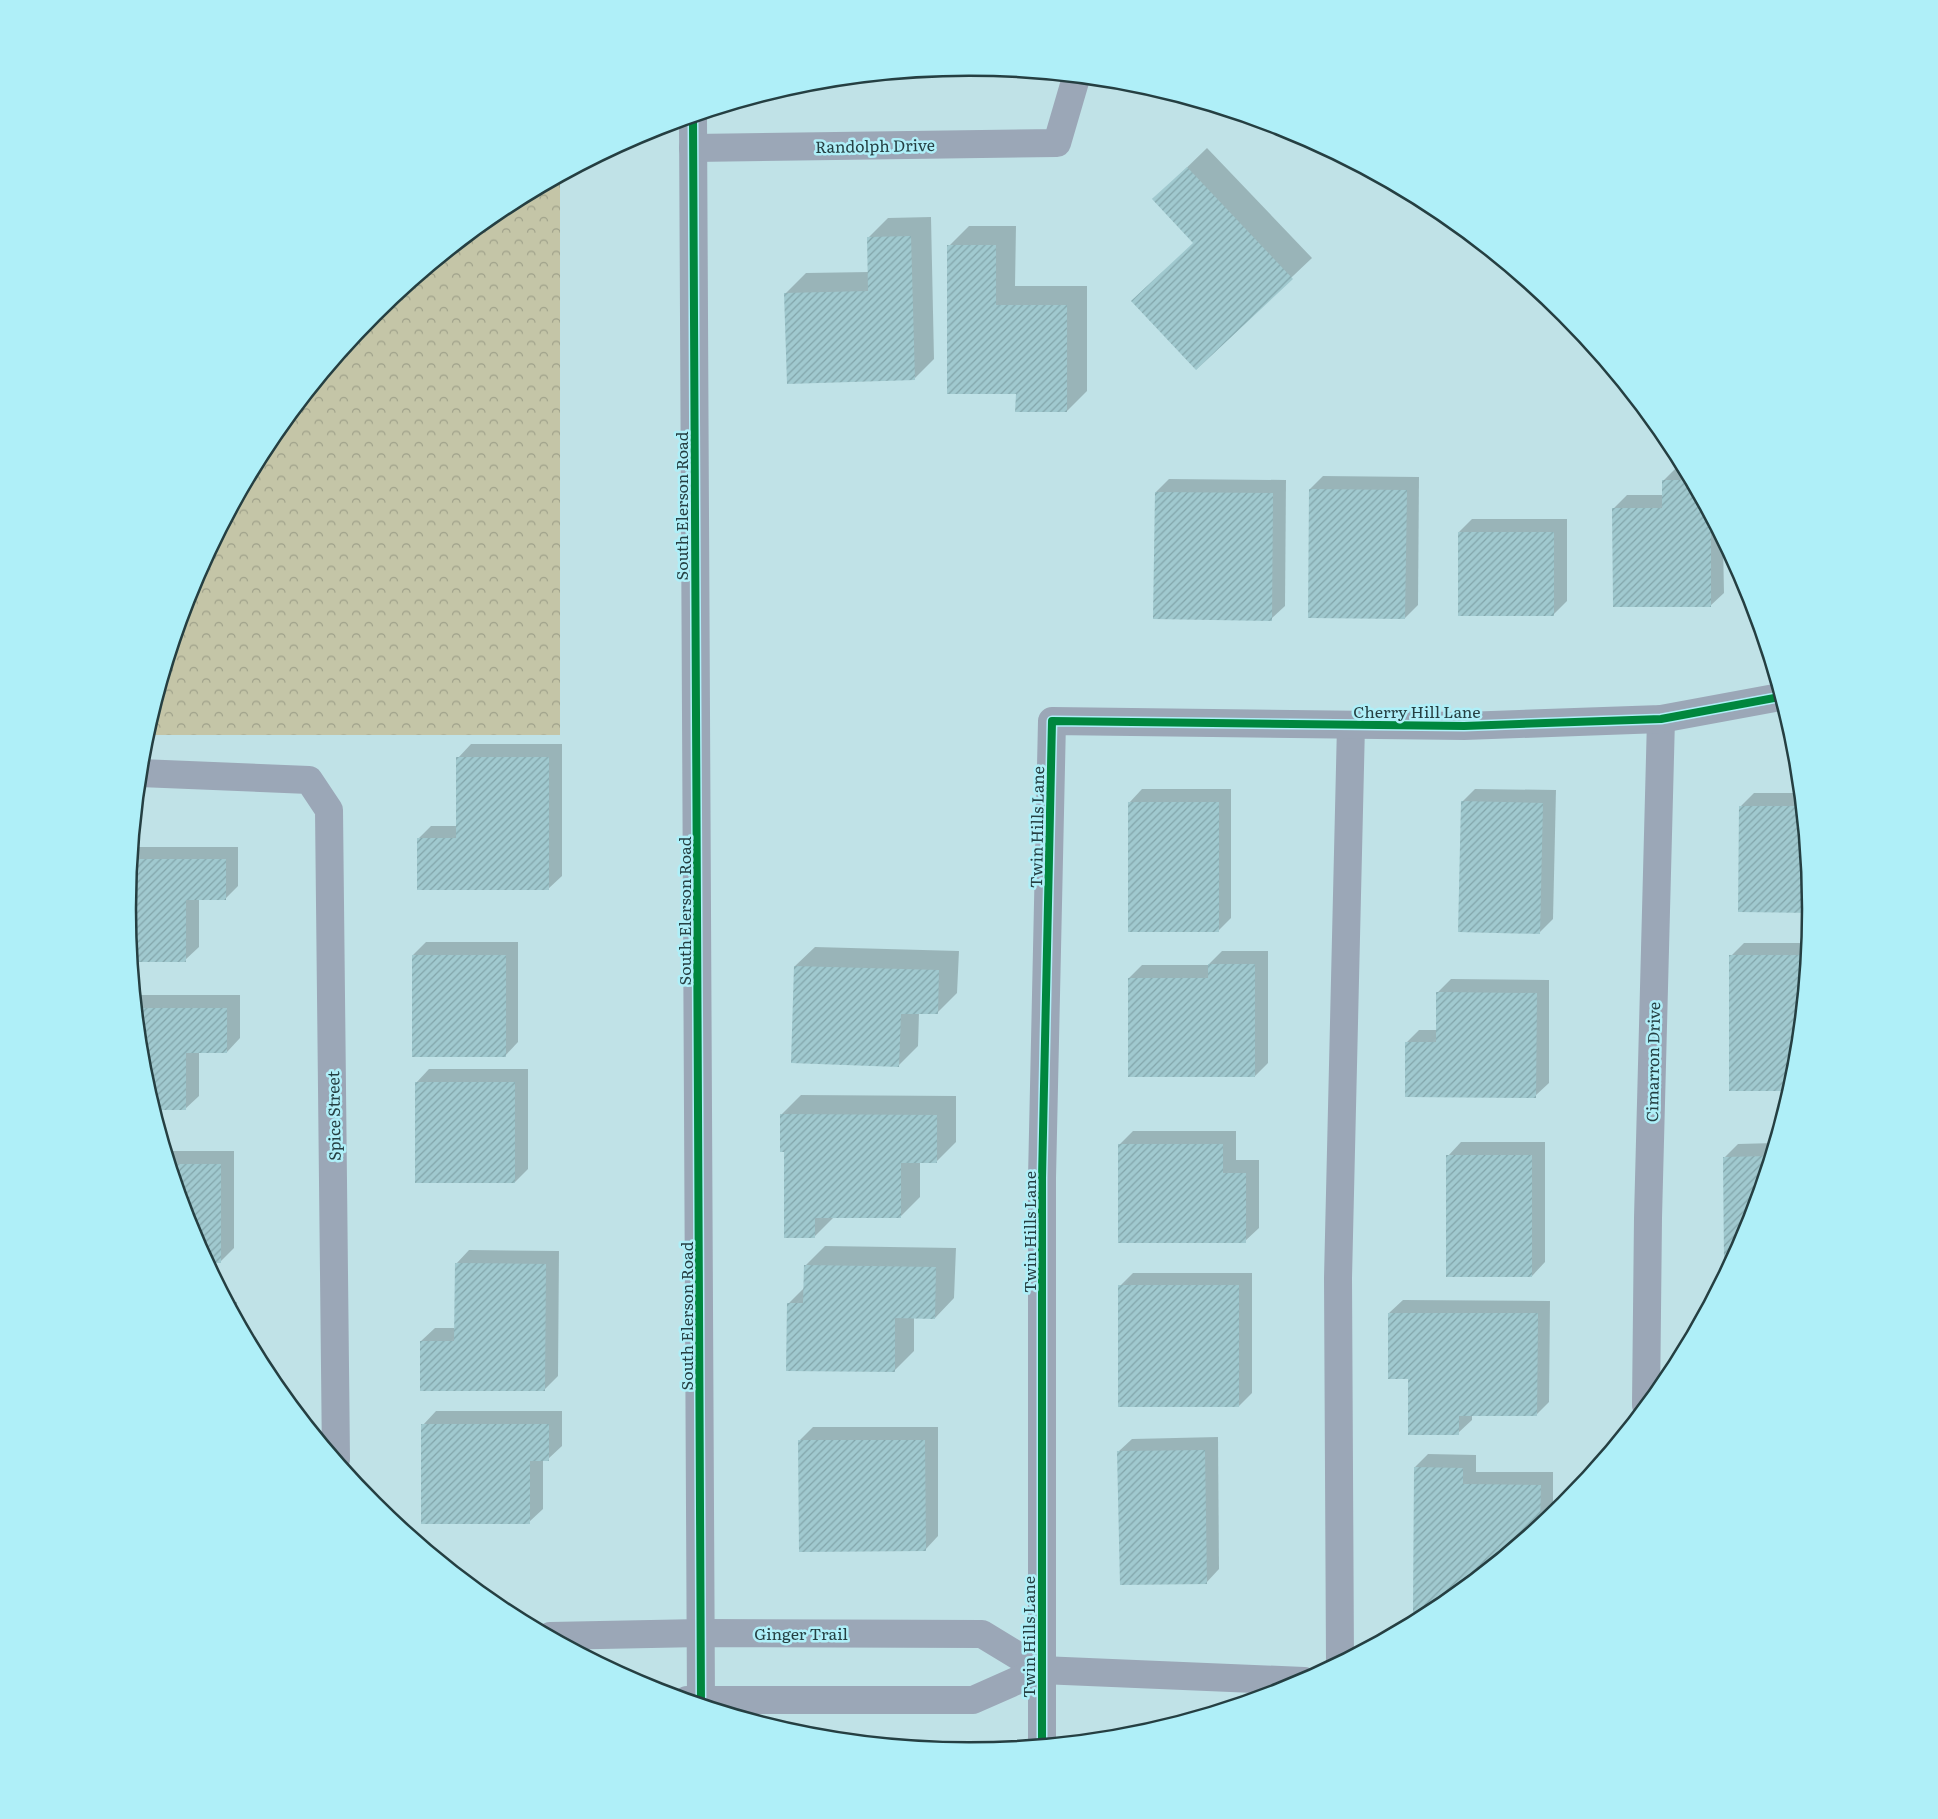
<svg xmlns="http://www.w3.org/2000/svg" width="1938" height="1819" font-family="Literata,serif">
<defs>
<pattern id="park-crowns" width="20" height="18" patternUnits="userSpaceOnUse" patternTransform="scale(1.25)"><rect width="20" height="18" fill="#c4c5a7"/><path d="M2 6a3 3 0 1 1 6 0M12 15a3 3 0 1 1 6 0" fill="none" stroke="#9fa18a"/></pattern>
<pattern id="building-hatch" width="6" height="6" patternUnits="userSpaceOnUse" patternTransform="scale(1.25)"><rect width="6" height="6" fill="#a0c9cf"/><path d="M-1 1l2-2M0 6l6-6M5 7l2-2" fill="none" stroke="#82a5aa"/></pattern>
</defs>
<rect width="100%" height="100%" fill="#c0e2e7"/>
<!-- park -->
<polygon fill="url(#park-crowns)" points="560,178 560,735 146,735 191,587 269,441 374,314 501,209"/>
<!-- shadow -->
<g fill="#0003">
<polygon points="1207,148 1312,258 1196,368 1194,242 1174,180"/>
<polygon points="931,217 934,359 914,379 786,293 806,273 869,272 868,238 888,218"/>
<polygon points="969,226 1016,226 1015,286 1087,286 1087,391 1067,411 1017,393 949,246"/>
<polygon points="1676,468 1683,468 1723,543 1724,593 1710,606 1614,508 1627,495 1663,495 1663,481"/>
<polygon points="1323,476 1419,477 1418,605 1405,618 1310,489"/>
<polygon points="1169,479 1286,480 1285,606 1271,619 1156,492"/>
<polygon points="1472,519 1567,519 1567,601 1554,614 1459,532"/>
<polygon points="471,744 562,744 562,876 548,889 418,839 431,826 458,826 458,758"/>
<polygon points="1142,789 1231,789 1231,918 1218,931 1129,803"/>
<polygon points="1475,789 1556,790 1553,919 1540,932 1462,802"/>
<polygon points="1754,793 1800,793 1811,912 1741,806"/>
<polygon points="133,847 238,847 238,886 225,899 199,899 199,947 185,960 132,960 127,909"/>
<polygon points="426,942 518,942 518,1042 505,1056 413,955"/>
<polygon points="1744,943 1808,943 1795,1074 1731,956"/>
<polygon points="815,947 959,951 957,993 937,1013 919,1013 918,1046 898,1066 795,966"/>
<polygon points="1222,951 1268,951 1268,1063 1255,1076 1129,978 1142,965 1208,965"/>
<polygon points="1451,979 1549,980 1549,1083 1535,1096 1406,1043 1419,1030 1437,1030 1438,992"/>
<polygon points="135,995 240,995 240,1038 227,1052 199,1052 199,1096 185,1109 154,1109 143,1073"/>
<polygon points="429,1069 528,1069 528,1169 515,1182 416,1083"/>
<polygon points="801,1095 956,1096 956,1142 936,1162 920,1162 920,1197 900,1217 834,1217 814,1237 786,1151 781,1115"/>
<polygon points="1133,1131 1236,1131 1236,1160 1259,1160 1259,1228 1245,1241 1120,1144"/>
<polygon points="1461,1142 1545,1142 1545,1262 1532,1276 1448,1156"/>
<polygon points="1774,1143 1747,1232 1725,1157 1738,1144"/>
<polygon points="167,1151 234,1151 234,1248 220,1262 207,1262 191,1231"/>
<polygon points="825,1246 956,1248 954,1298 935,1318 914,1317 914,1351 894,1371 789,1303 805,1287 805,1266"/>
<polygon points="469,1250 559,1251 558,1376 545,1389 421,1341 435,1328 455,1328 456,1264"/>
<polygon points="1133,1273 1252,1273 1252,1393 1239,1406 1120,1286"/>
<polygon points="1403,1300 1550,1301 1549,1402 1536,1415 1472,1415 1472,1420 1458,1433 1389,1313"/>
<polygon points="229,1302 237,1302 237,1318"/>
<polygon points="436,1411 562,1411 562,1446 548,1459 543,1459 543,1509 529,1522 423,1425"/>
<polygon points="813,1427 938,1427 938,1536 925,1550 799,1441"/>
<polygon points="1218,1437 1219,1569 1206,1583 1118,1452 1132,1439"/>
<polygon points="1428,1454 1476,1455 1476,1472 1553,1472 1553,1514 1437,1610 1414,1611 1415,1467"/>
</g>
<!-- building -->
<g fill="url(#building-hatch)">
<polygon points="1187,167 1293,279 1196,370 1131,301 1193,243 1152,199"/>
<polygon points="911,236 915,380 787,384 784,293 868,291 867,237"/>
<polygon points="947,245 996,245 996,305 1067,305 1067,412 1015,412 1016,394 947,394"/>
<polygon points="1662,480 1690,480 1711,519 1711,607 1613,607 1612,508 1662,508"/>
<polygon points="1309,489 1407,490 1405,619 1308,618"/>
<polygon points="1155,492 1273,493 1272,621 1153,619"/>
<rect x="1458" y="532" width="96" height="84"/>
<polygon points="456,757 549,757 549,890 417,890 417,838 456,838"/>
<polygon points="1461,801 1543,803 1540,934 1458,932"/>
<rect x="1128" y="802" width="91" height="130"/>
<polygon points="1739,806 1801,806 1811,913 1738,912"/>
<polygon points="132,859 226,859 226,900 186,900 186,962 132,962 127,909"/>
<rect x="412" y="955" width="94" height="102"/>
<polygon points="1729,955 1806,955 1795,1074 1790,1091 1729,1091"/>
<polygon points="1208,964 1255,964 1255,1077 1128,1077 1128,978 1208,978"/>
<polygon points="794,966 939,970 938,1014 901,1014 899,1067 791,1063"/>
<polygon points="1436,992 1537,993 1536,1098 1405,1097 1405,1042 1436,1042"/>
<polygon points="137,1008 227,1008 227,1053 186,1053 186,1110 154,1110 143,1073"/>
<rect x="415" y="1082" width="100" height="101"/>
<polygon points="780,1114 937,1115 937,1163 901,1163 901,1218 815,1218 815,1238 784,1238 784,1152 780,1152"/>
<polygon points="1118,1144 1223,1144 1223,1173 1246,1173 1246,1243 1118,1243"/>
<rect x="1446" y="1155" width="86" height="122"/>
<polygon points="1770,1156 1747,1232 1730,1264 1724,1264 1723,1157"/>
<polygon points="170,1164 221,1164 221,1263 208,1263 191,1231"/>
<polygon points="455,1263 546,1264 545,1391 420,1391 420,1341 454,1341"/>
<polygon points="804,1265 936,1267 935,1319 895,1318 895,1372 786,1371 787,1303 803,1303"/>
<rect x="1118" y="1285" width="121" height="122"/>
<polygon points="1388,1313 1538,1313 1537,1416 1459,1416 1459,1435 1408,1435 1408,1379 1388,1379"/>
<polygon points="421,1424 549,1424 549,1461 530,1461 530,1524 421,1524"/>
<polygon points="798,1440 925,1440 926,1551 799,1552"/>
<polygon points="1205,1450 1207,1584 1120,1585 1117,1451"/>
<polygon points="1414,1467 1463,1468 1463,1484 1541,1485 1540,1525 1432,1612 1413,1612"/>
</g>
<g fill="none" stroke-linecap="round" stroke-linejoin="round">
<!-- minor -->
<g stroke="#9ba7b7" stroke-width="28">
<polyline points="693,118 701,1704"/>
<polyline points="693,148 1057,143 1076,78"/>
<polyline points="140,773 309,780 329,810 336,1459"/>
<polyline points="1646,1405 1648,1218 1661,719"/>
<polyline points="550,1636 701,1633 982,1634 1041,1670"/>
<polyline points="1340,1662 1338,1278 1351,725"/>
<polyline points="687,1700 973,1700 1041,1670 1304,1681"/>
<polyline points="1042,1744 1042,1178 1052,721 1464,726 1661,719 1780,697"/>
</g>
<!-- cycleway casing -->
<g stroke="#afeff8" stroke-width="11">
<g id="cycleway">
<polyline points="693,118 701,1704"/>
<polyline points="1042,1744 1042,1178 1052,721 1464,726 1661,719 1780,697"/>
</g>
</g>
<!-- cycleway -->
<use href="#cycleway" stroke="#00873e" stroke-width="8"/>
</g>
<g text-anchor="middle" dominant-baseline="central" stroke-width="5" stroke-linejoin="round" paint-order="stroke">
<!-- street labels -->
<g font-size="16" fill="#253f42" stroke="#afeff8">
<text transform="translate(875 145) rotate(-1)">Randolph Drive</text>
<text transform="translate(681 506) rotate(-90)">South Elerson Road</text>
<text x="1417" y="711">Cherry Hill Lane</text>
<text transform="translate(1036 827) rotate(-89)">Twin Hills Lane</text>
<text transform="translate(684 911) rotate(-90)">South Elerson Road</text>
<text transform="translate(1652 1062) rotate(-89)">Cimarron Drive</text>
<text transform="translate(333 1116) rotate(-91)">Spice Street</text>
<text transform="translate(1029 1232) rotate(-90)">Twin Hills Lane</text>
<text transform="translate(686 1316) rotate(-90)">South Elerson Road</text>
<text x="801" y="1633">Ginger Trail</text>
<text transform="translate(1028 1637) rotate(-90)">Twin Hills Lane</text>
</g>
</g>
<!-- crop -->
<path d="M0 0H1938V1819H0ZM136 909a833 833 0 1 1 1666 0a833 833 0 1 1-1666 0Z" fill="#afeff8" fill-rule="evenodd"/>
<path fill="none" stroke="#253f42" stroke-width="2.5" d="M136 909a833 833 0 1 1 1666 0a833 833 0 1 1-1666 0Z"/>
</svg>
